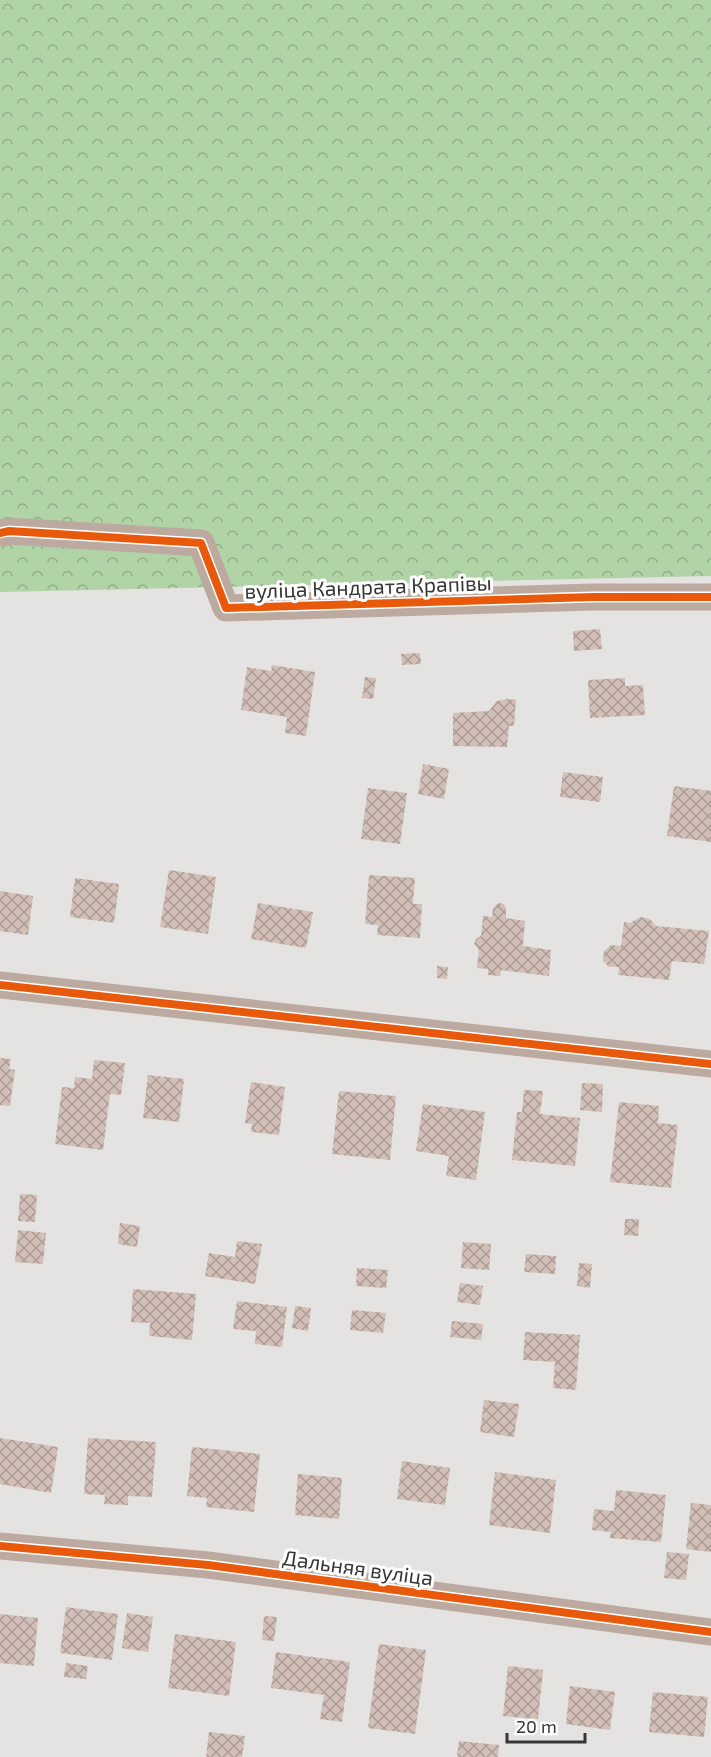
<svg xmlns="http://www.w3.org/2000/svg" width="711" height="1757" font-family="'Exo 2',sans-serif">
<defs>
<pattern id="forest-crowns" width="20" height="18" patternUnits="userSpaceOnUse" patternTransform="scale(1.5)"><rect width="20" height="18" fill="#b1d4a7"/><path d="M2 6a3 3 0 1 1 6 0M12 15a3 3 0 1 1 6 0" fill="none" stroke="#91ad89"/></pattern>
<pattern id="building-cross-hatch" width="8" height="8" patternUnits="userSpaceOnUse" patternTransform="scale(1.5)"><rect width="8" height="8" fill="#d2bfb7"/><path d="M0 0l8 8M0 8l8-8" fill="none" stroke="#ab9c96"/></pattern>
</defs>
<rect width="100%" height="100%" fill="#e4e3e1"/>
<!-- forest -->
<polygon fill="url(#forest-crowns)" points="0,0 711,0 711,576 0,592"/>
<!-- building -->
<g fill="url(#building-cross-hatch)">
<polygon points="600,629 602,649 574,651 573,631"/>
<polygon points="420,653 421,664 402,665 401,654"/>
<polygon points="272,665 315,672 306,736 285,733 287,717 241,710 247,667 271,671"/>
<polygon points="365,677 376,678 373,699 362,698"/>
<polygon points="625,678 625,686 643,685 645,715 590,718 588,680"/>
<polygon points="507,699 516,700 514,726 509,726 507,747 453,746 453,713 489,711 497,701"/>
<polygon points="423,764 449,769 444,799 418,794"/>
<polygon points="563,772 603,777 600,802 560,797"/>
<polygon points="674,786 711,791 711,842 667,836"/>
<polygon points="368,788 407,793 400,844 361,839"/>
<polygon points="169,870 216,877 208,934 160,927"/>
<polygon points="369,875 415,878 413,904 422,904 420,938 377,935 378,925 365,924"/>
<polygon points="75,878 119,884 114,923 70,917"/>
<polygon points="0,891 33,896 28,935 0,931"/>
<polygon points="258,903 313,912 306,948 251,939"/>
<polygon points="499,903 504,904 506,908 506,918 525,921 523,946 551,950 549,976 501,970 500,976 488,975 488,969 477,968 479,950 474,944 476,939 481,936 483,916 492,917 493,908"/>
<polygon points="640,917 650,919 656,926 709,931 704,964 672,961 669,980 618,975 619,967 609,967 603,961 604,951 611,945 621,946 624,922 630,923"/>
<polygon points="437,966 448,967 447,979 437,978"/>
<polygon points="0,1058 11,1059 9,1069 15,1070 10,1106 0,1105"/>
<polygon points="94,1060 125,1063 121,1095 110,1094 103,1150 55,1144 62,1087 74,1088 75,1077 92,1079"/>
<polygon points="148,1075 184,1079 179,1122 143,1118"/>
<polygon points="251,1082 285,1087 279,1135 251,1132 252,1124 245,1123"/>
<polygon points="582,1083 603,1084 602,1112 580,1110"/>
<polygon points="524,1090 543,1091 540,1114 580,1118 575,1166 512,1160 517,1112 522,1112"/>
<polygon points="339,1091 396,1096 390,1160 332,1154"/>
<polygon points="619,1102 659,1106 658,1123 678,1125 671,1188 610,1182"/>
<polygon points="423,1104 485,1112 476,1180 446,1176 449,1156 416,1151"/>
<polygon points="20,1194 37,1195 35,1222 18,1221"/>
<polygon points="625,1219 639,1219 638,1236 624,1235"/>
<polygon points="120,1223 140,1226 137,1247 118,1244"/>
<polygon points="18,1230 46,1233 43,1264 15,1262"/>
<polygon points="237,1241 262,1244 255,1284 205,1276 209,1253 235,1257"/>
<polygon points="463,1242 491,1244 489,1270 461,1268"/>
<polygon points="526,1254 556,1256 555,1274 524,1272"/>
<polygon points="579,1263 592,1264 590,1288 577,1286"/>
<polygon points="357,1268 388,1270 386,1288 356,1286"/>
<polygon points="460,1283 483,1286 480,1305 457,1302"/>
<polygon points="133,1289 196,1294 192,1340 149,1336 150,1323 131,1322"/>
<polygon points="237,1301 287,1307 282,1347 255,1344 256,1331 233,1329"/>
<polygon points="295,1306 311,1308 308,1331 292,1328"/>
<polygon points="352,1310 386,1313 383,1333 350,1330"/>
<polygon points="452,1321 483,1324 481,1340 450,1337"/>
<polygon points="525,1332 580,1335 576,1390 553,1388 555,1362 523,1360"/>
<polygon points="484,1400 519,1404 514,1437 480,1432"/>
<polygon points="0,1438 58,1447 51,1493 0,1484"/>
<polygon points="88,1438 156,1442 152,1497 128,1496 128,1505 104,1504 105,1495 84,1494"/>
<polygon points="192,1447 260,1454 254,1512 206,1507 207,1498 187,1496"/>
<polygon points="402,1461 450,1468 445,1505 397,1499"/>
<polygon points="495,1472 556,1480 550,1533 489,1525"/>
<polygon points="298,1474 342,1478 339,1519 295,1515"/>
<polygon points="616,1490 666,1495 661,1542 610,1538 611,1532 592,1530 594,1509 614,1511"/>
<polygon points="691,1503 711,1505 711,1552 686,1549"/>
<polygon points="667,1552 689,1554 686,1580 664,1578"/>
<polygon points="66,1607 118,1614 112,1660 60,1653"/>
<polygon points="127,1613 153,1617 148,1652 122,1648"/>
<polygon points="0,1614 38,1618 34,1666 0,1663"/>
<polygon points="264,1616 277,1617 274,1641 262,1640"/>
<polygon points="175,1634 236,1642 229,1696 168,1688"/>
<polygon points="379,1644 426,1650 415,1734 368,1728"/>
<polygon points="276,1652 350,1662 342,1722 320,1719 324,1695 271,1688"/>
<polygon points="66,1663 88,1666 86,1679 64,1677"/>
<polygon points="508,1666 543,1670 538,1719 503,1716"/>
<polygon points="570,1686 615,1692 610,1730 566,1724"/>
<polygon points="653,1692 708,1697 704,1737 649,1732"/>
<polygon points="209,1732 245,1736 242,1757 206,1757"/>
<polygon points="459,1741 499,1745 498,1757 457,1757"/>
</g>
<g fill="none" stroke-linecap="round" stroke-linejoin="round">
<!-- minor -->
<g stroke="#bcaaa0" stroke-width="27">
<polyline points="0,533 9,531 201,543 226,608 593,597 711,597"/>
<polyline points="0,985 711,1064"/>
<polyline points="0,1546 208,1565 711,1632"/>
</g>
<!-- cycleway casing -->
<g stroke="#fff" stroke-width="11">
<g id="cycleway">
<polyline points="0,533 9,531 201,543 226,608 593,597 711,597"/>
<polyline points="0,985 711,1064"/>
<polyline points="0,1546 208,1565 711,1632"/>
</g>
</g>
<!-- cycleway -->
<use href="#cycleway" stroke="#e8590c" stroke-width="8"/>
</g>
<g text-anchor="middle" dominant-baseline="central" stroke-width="6" stroke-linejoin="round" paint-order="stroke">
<!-- street labels -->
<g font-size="21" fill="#373635" stroke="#fff">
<text transform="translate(368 586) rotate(-2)">вуліца Кандрата Крапівы</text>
<text transform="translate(358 1567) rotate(8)">Дальняя вуліца</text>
</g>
</g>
<!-- scale -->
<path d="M507 1733v9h78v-9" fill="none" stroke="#373635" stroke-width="3"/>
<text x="516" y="1733" font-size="18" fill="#373635" stroke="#ffffff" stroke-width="4.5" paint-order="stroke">20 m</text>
</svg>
